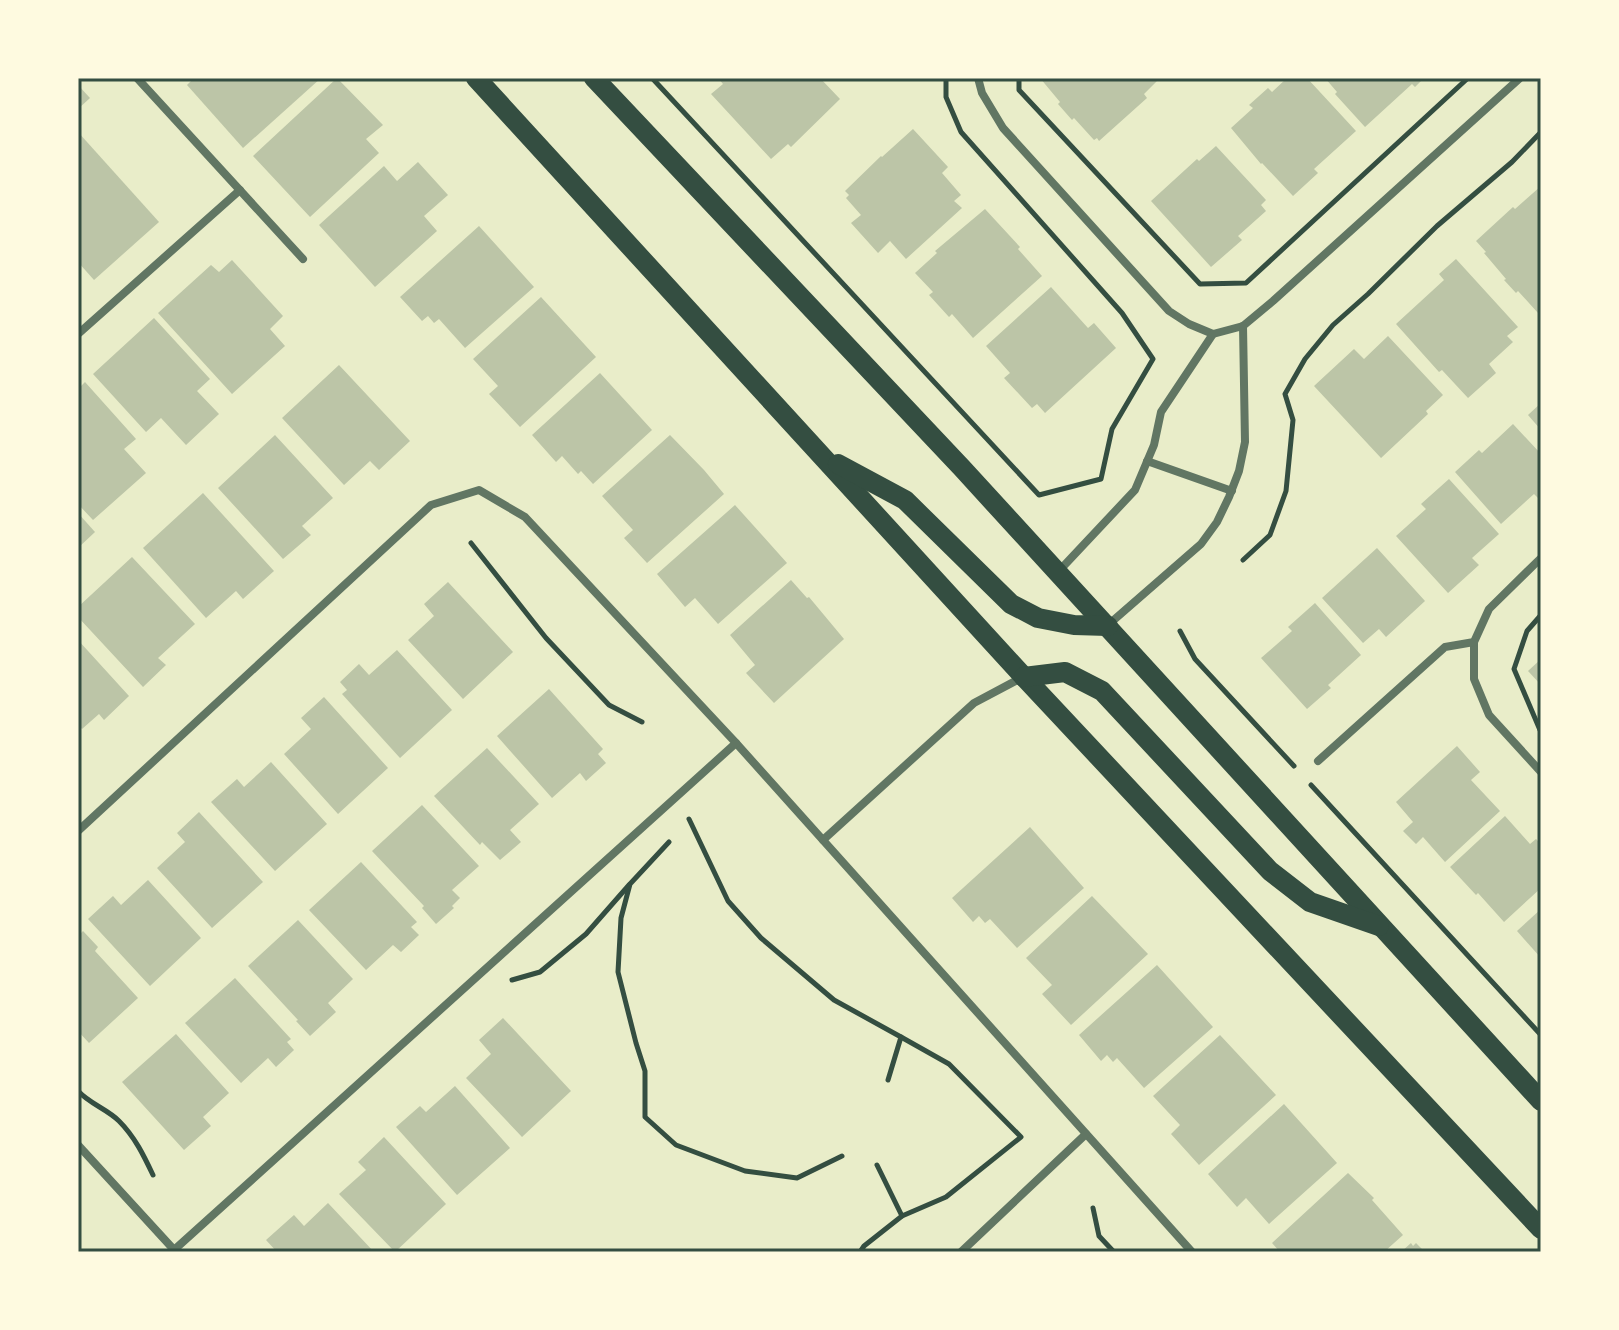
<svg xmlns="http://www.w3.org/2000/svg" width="1619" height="1330" font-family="Cabin,sans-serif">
<rect width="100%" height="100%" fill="#e9edc9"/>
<!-- building -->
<g fill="#bcc5a7">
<polygon points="194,78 321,78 243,148 187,85"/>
<polygon points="337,78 383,125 366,139 379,153 310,217 253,156"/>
<polygon points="718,78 820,78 840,99 791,147 788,144 771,159 711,94 723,84"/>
<polygon points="1040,78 1154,78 1157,81 1144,94 1147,98 1099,141 1097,138 1094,140 1074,118 1072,120 1058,104 1060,102"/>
<polygon points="1287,78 1307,78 1356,131 1314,169 1318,173 1293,196 1262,163 1261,164 1231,128 1253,108 1249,105 1268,88 1272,92"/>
<polygon points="1325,78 1424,78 1415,87 1412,84 1365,127 1335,94 1337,92"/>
<polygon points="78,85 90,98 78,109"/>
<polygon points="913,129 948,167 942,173 961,195 954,201 962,208 906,259 890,241 878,253 851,223 861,215 846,198 849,195 845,191 881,156 882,157"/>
<polygon points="78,132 159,222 94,280 78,262"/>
<polygon points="1216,146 1266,200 1261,205 1266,211 1238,236 1242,240 1211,267 1151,201 1197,159 1199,161"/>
<polygon points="418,162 448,195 424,216 437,231 375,287 319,225 384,166 397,181"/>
<polygon points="1541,186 1541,310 1538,313 1518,291 1516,293 1504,280 1506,279 1484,253 1486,252 1476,241 1513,207 1515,209"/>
<polygon points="985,209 1020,247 1018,249 1042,276 973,338 952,314 949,317 929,295 933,292 915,273 937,253 935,251"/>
<polygon points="479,226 534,287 465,348 439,319 434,323 428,316 422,321 400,297"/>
<polygon points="1456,259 1518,327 1507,336 1513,342 1489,364 1496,373 1468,398 1442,370 1439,372 1396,324 1444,280 1439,274"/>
<polygon points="232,260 283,316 270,329 285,346 232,394 158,313 211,265 219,272"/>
<polygon points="1051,287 1088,328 1094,323 1116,348 1045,413 1037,404 1032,408 1004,378 1010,373 986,346"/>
<polygon points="541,297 596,357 520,427 489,394 498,386 473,359"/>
<polygon points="154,318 210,379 197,391 219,414 186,445 161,418 146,432 93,374"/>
<polygon points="1388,336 1443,395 1426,411 1428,414 1381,458 1314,386 1354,349 1364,359"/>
<polygon points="339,365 410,441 379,470 370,461 344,485 282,418"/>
<polygon points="600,373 652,430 593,484 581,471 578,474 562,456 556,462 532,435"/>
<polygon points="85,382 136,439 124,449 146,473 93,520 78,504 78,389"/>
<polygon points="1541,403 1541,430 1528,415"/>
<polygon points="1513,424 1541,454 1541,495 1538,498 1534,494 1501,524 1455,472 1479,450 1482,453"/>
<polygon points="275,435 333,498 302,526 311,535 283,559 218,488"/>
<polygon points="670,435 704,470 724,494 647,563 624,538 633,530 602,496"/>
<polygon points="1449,479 1499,534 1472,558 1479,565 1448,593 1396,536 1426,509 1421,504"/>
<polygon points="203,493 274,571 243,599 236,591 206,618 143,548"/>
<polygon points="735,505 787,563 718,624 695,598 685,607 657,574"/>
<polygon points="78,513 95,532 78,548"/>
<polygon points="1377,548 1425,601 1386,637 1379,629 1363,643 1322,598"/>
<polygon points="132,557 195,624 158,658 166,665 143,687 78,617 78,607"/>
<polygon points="791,580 807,598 809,597 844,639 774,703 746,673 755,665 730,635"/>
<polygon points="448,582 513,652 463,699 408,640 434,616 424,604"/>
<polygon points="1315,603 1361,655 1328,685 1331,688 1307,709 1261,658 1292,631 1288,627"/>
<polygon points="78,640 129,696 104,720 99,714 82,729 80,727 78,729"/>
<polygon points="397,650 452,710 400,758 342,694 347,690 340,682 359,664 369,675"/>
<polygon points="1541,659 1541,685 1528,671"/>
<polygon points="549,689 603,749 598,754 606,763 586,781 580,773 552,798 497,736"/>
<polygon points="324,697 388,768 338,814 284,754 311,729 301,718"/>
<polygon points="1457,746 1480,772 1471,780 1500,811 1445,862 1423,837 1416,844 1403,831 1413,822 1396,802"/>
<polygon points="487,748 539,804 510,830 521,842 500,860 482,842 480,845 434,796"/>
<polygon points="271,762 327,824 275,871 211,802 237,779 244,787"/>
<polygon points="422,805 479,866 452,890 460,898 452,906 454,908 436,924 422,908 424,906 372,851"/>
<polygon points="199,812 263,882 212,928 157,868 185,842 177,833"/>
<polygon points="1505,816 1530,844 1536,839 1541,844 1541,888 1504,922 1478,893 1476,895 1450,867"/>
<polygon points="1030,827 1084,888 1017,948 990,919 985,923 979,916 973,922 952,898"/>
<polygon points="361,862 417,922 411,927 419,935 401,952 393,945 366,970 309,910"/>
<polygon points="148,880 201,938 150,986 88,919 113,896 121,905"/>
<polygon points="1092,896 1148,954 1071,1025 1042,994 1052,985 1026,958"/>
<polygon points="1541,909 1541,958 1517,931"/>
<polygon points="298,920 353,979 328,1003 336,1012 310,1036 296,1021 298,1020 248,966"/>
<polygon points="83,931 98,947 95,951 138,998 89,1043 78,1031 78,932 80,934"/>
<polygon points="1157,965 1213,1027 1144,1088 1117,1058 1113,1062 1107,1055 1101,1061 1079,1035"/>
<polygon points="235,978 291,1039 287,1042 294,1050 276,1067 268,1058 241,1083 185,1023"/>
<polygon points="503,1018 571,1091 522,1137 466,1078 491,1054 479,1040"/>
<polygon points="176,1034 229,1093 203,1117 211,1126 184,1150 122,1082"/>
<polygon points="1220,1035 1276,1095 1199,1165 1171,1134 1180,1125 1153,1096"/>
<polygon points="455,1086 510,1148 457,1195 396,1127 420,1106 426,1112"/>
<polygon points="1284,1104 1337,1163 1269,1224 1246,1198 1237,1207 1208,1174"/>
<polygon points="384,1137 446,1204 395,1252 339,1194 366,1170 358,1162"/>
<polygon points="1348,1173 1374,1198 1372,1200 1403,1235 1384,1252 1280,1252 1272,1243"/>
<polygon points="328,1203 374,1252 277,1252 266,1240 294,1215 304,1226"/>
<polygon points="1411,1243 1413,1246 1416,1243 1425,1252 1401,1252"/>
</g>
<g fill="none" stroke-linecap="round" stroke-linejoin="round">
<!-- path -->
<g stroke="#344e41" stroke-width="5">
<polyline points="652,78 1039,495 1101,479 1112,429 1153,359 1122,313 961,132 946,97 946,78"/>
<polyline points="1019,78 1019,90 1200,284 1246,283 1468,78"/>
<polyline points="471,543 546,638 609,705 642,722"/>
<polyline points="1243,560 1270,535 1286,491 1293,420 1285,394 1305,359 1333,325 1368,294 1437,226 1512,162 1541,132"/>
<polyline points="1180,631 1195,659 1294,766"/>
<polyline points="1540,730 1514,669 1527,631 1541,615"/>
<polyline points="1311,785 1541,1035"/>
<polyline points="689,819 728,901 761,938 834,1000 901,1037 888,1080"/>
<polyline points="669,842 630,884 621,918 618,972 636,1043 645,1071 645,1117 676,1145 745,1171 797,1178 842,1156"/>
<polyline points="512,980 540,972 586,934 629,885"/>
<path d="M 78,1091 C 90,1104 107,1109 119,1121 C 135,1137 144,1156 153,1175"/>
<polyline points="877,1165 902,1216 946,1197 1021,1137 949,1064 901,1037"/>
<polyline points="1093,1208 1099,1236 1114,1252"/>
<polyline points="860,1252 864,1246 902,1216"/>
</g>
<!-- minor -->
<g stroke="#617663" stroke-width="8">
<polyline points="137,78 303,259"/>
<polyline points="978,78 982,93 1003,128 1169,311 1189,324 1213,334"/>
<polyline points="78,334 240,190"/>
<polyline points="1147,461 1232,491"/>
<polyline points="1058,572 1135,490 1154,445 1161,412 1213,334 1243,326 1273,301 1520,78"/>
<polyline points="1108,625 1201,544 1217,522 1229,497 1239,471 1245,442 1243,326"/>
<polyline points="1474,642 1474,679 1489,715 1541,772"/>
<polyline points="1318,761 1445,647 1474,642 1489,609 1541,558"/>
<polyline points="78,831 431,505 479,490 525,517 736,743 1192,1252"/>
<polyline points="823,840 974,703 1023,677"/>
<polyline points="78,1145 176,1252"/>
<polyline points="174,1250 736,743"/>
<polyline points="961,1252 1086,1134"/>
</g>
<!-- primary -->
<g stroke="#344e41" stroke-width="20">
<polyline points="476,78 1024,677 1541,1229"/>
<polyline points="594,78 962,468 1541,1101"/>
<polyline points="838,464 905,500 1011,604 1038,618 1074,625 1108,626"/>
<polyline points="1024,677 1065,672 1102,691 1270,871 1310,902 1379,926"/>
</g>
</g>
<!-- border -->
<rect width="1619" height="1330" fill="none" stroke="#fefae0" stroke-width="160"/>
<rect x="80" y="80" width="1459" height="1170" fill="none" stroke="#344e41" stroke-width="3"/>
</svg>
